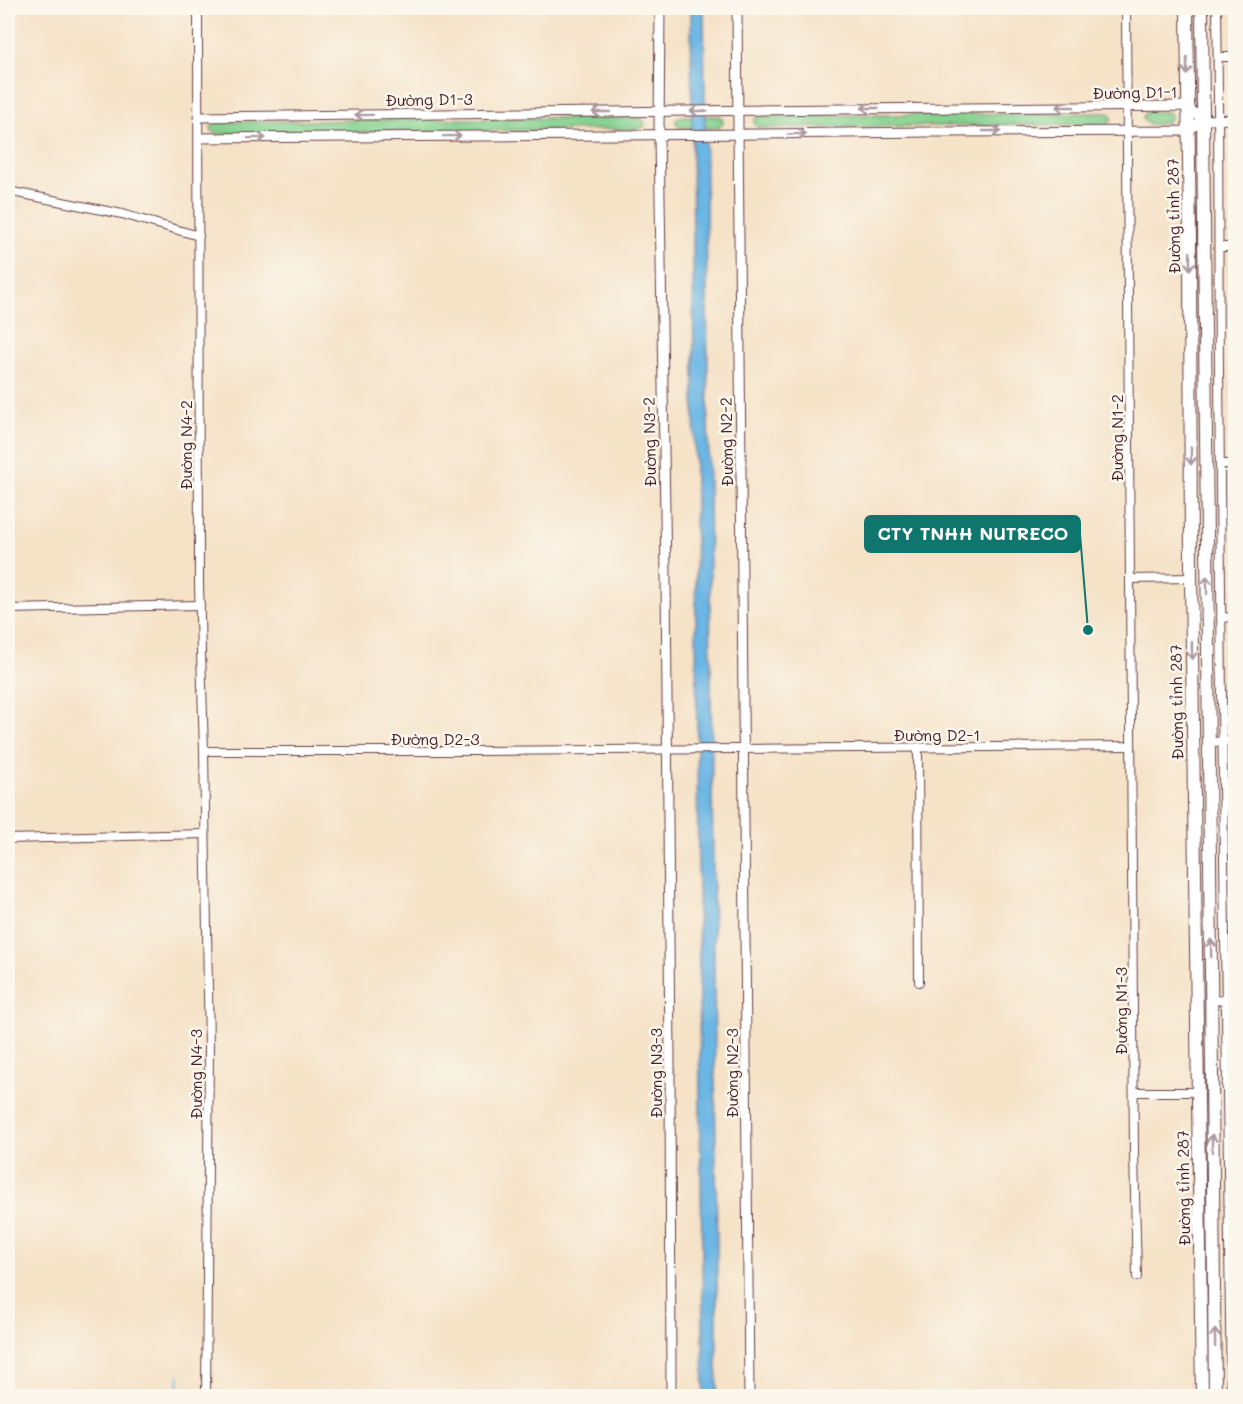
<svg xmlns="http://www.w3.org/2000/svg" width="1243" height="1404" font-family="Mali,sans-serif">
<rect width="100%" height="100%" fill="#fbf7ec"/>
<filter id="ink" filterUnits="userSpaceOnUse"><feTurbulence type="fractalNoise" baseFrequency=".0167" numOctaves="2"/><feDisplacementMap in="SourceGraphic" scale="12" xChannelSelector="R" yChannelSelector="G"/><feConvolveMatrix kernelMatrix="1 2 1 2 8 2 1 2 1" color-interpolation-filters="sRGB"/></filter>
<filter id="wash" filterUnits="userSpaceOnUse"><feTurbulence type="fractalNoise" baseFrequency=".008" numOctaves="4" result="noise"/><feDisplacementMap in="SourceGraphic" scale="24" xChannelSelector="R" yChannelSelector="G"/><feGaussianBlur stdDeviation="1.35" result="paint"/><feColorMatrix in="noise" values="0 0 0 0 0 0 0 0 0 0 0 0 0 0 0 0 0 1.4 0 .05"/><feComposite in="paint" operator="in"/></filter>
<g filter="url(#wash)">
<rect width="100%" height="100%" fill="#f5e2c7"/>
<!-- green -->
<g fill="#84d190" stroke="#67785e" stroke-width="1.5">
<path d="M 1146,112 L 1167,112 L 1170,114 L 1171,118 L 1166,123 C 1158,124 1145,127 1143,117 Z"/>
<polygon points="1105,113 1110,114 1112,118 1111,121 1108,124 760,128 756,126 754,122 756,117 761,116"/>
<polygon points="682,116 718,116 722,118 723,123 719,128 680,128 676,122 677,118"/>
<polygon points="639,117 643,119 645,124 644,127 639,129 217,134 212,131 211,127 213,123 216,122"/>
</g>
<!-- water -->
<polygon fill="#6bb6e4" stroke="#5a6a88" stroke-width="1.5" points="691,8 704,8 717,1256 717,1396 704,1396 700,1111"/>
<g fill="none" stroke-linecap="round" stroke-linejoin="round">
<!-- stream -->
<polyline stroke="#6bb6e4" stroke-width="2" points="178,1396 179,1375"/>
</g>
</g>
<g filter="url(#ink)">
<g fill="none" stroke-linecap="round" stroke-linejoin="round">
<!-- minor casing -->
<g stroke="#643c42" stroke-width="10">
<g id="minor">
<polyline points="198,8 199,585 204,751 209,1049 206,1396"/>
<polyline points="1126,8 1134,1154 1137,1277"/>
<path d="M 1217,8 C 1219,129 1218,249 1219,370 C 1222,712 1225,1055 1231,1396"/>
<polyline points="1218,57 1236,57"/>
<polyline points="8,191 122,214 199,236"/>
<polyline points="1219,247 1236,247"/>
<polyline points="1220,464 1236,464"/>
<polyline points="1130,579 1191,578"/>
<polyline points="8,609 200,605"/>
<polyline points="1221,617 1236,618"/>
<polyline points="1209,742 1236,741"/>
<polyline points="918,747 919,982"/>
<polyline points="204,751 477,751 1131,746"/>
<polyline points="8,839 205,834"/>
<polyline points="1212,1000 1236,1001"/>
<polyline points="1226,1085 1236,1085"/>
<polyline points="1134,1092 1198,1092"/>
</g>
</g>
<!-- tertiary casing -->
<g stroke="#643c42" stroke-width="11">
<g id="tertiary">
<polyline points="660,8 659,135 666,576 670,1059 671,1396"/>
<polyline points="737,8 749,1396"/>
<polyline points="198,117 843,109 1187,106 1202,120"/>
<polyline points="1202,120 1236,119"/>
<polyline points="199,138 762,134 929,132 1188,131 1202,120"/>
</g>
</g>
<!-- primary casing -->
<g stroke="#643c42" stroke-width="14">
<g id="primary">
<polyline points="1187,8 1190,239 1191,578 1202,1396"/>
<polyline points="1202,8 1215,1396"/>
</g>
</g>
<!-- minor -->
<use href="#minor" stroke="#fff" stroke-width="8"/>
<!-- tertiary -->
<use href="#tertiary" stroke="#fff" stroke-width="9"/>
<!-- primary -->
<use href="#primary" stroke="#fff" stroke-width="12"/>
</g>
<!-- one-way arrows -->
<defs><path id="oneway-shaft" d="M-6 0H5M1.5-3L5.5 0L1.5 3" fill="none" stroke-width="1.6" stroke-linecap="round" stroke-linejoin="round" transform="scale(1.5)"/></defs>
<g stroke="#ae9aa0">
<use href="#oneway-shaft" transform="translate(1187 66) rotate(90)"/>
<use href="#oneway-shaft" transform="translate(1065 107) rotate(180)"/>
<use href="#oneway-shaft" transform="translate(870 108) rotate(180)"/>
<use href="#oneway-shaft" transform="translate(699 111) rotate(179)"/>
<use href="#oneway-shaft" transform="translate(601 112) rotate(180)"/>
<use href="#oneway-shaft" transform="translate(364 115) rotate(179)"/>
<use href="#oneway-shaft" transform="translate(992 131)"/>
<use href="#oneway-shaft" transform="translate(797 134) rotate(-1)"/>
<use href="#oneway-shaft" transform="translate(452 136) rotate(-1)"/>
<use href="#oneway-shaft" transform="translate(257 138) rotate(-1)"/>
<use href="#oneway-shaft" transform="translate(1190 261) rotate(90)"/>
<use href="#oneway-shaft" transform="translate(1191 456) rotate(90)"/>
<use href="#oneway-shaft" transform="translate(1207 585) rotate(-90)"/>
<use href="#oneway-shaft" transform="translate(1192 651) rotate(89)"/>
<use href="#oneway-shaft" transform="translate(1211 948) rotate(-91)"/>
<use href="#oneway-shaft" transform="translate(1212 1143) rotate(-90)"/>
<use href="#oneway-shaft" transform="translate(1215 1338) rotate(-91)"/>
</g>
</g>
<g text-anchor="middle" dominant-baseline="central" stroke-width="5" stroke-linejoin="round" paint-order="stroke">
<!-- street labels -->
<g font-size="16" fill="#4a1f2b" stroke="#fbf7ec">
<text transform="translate(1135 92) rotate(-1)">Đường D1-1</text>
<text transform="translate(429 99) rotate(-1)">Đường D1-3</text>
<text transform="translate(1173 216) rotate(-91)">Đường tỉnh 287</text>
<text transform="translate(1116 438) rotate(-90)">Đường N1-2</text>
<text transform="translate(649 442) rotate(-91)">Đường N3-2</text>
<text transform="translate(726 442) rotate(-91)">Đường N2-2</text>
<text transform="translate(185 445) rotate(-90)">Đường N4-2</text>
<text transform="translate(1176 702) rotate(-91)">Đường tỉnh 287</text>
<text x="937" y="734">Đường D2-1</text>
<text x="435" y="738">Đường D2-3</text>
<text transform="translate(1120 1011) rotate(-90)">Đường N1-3</text>
<text transform="translate(655 1073) rotate(-90)">Đường N3-3</text>
<text transform="translate(731 1073) rotate(-90)">Đường N2-3</text>
<text transform="translate(195 1074) rotate(-90)">Đường N4-3</text>
<text transform="translate(1183 1188) rotate(-91)">Đường tỉnh 287</text>
</g>
</g>
<!-- callouts -->
<path fill="none" stroke="#0f766e" stroke-width="2" d="M1088 630L1080 534"/>
<circle fill="#0f766e" stroke="#fbf7ec" stroke-width="2" cx="1088" cy="630" r="6"/>
<rect fill="#0f766e" stroke="#0f766e" stroke-width="2" x="865" y="516" width="215" height="36" rx="6"/>
<g font-size="18" text-anchor="middle" font-weight="bold" fill="#fff">
<text x="973" y="540">CTY TNHH NUTRECO</text>
</g>
<!-- margin -->
<rect width="1243" height="1404" fill="none" stroke="#fbf7ec" stroke-width="30"/>
</svg>
